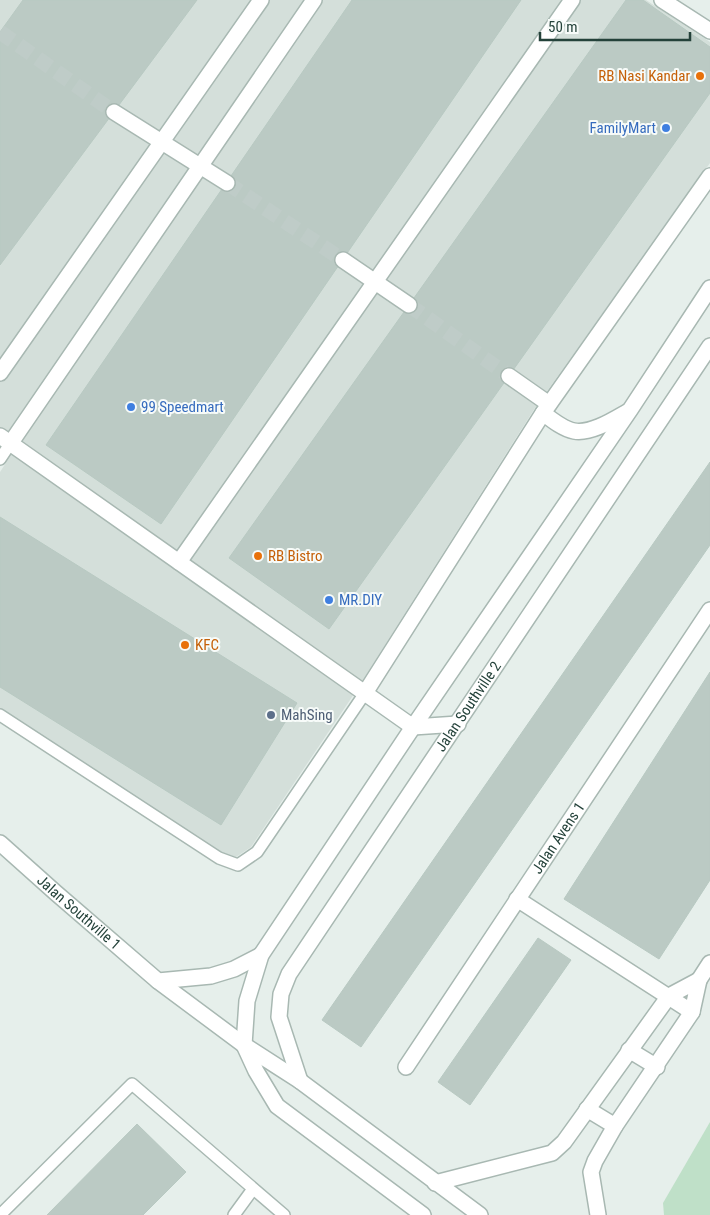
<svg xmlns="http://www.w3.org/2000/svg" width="710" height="1215" font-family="'Roboto Condensed',sans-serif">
<rect width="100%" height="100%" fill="#e6efeb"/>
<!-- built -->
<polygon fill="#d4dfda" points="0,0 646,0 710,42 710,163 535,408 350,700 251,847 236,857 217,851 0,709 0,472 21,440 0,427"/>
<!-- green -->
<polygon fill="#bfe0c8" points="710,1122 710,1215 664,1215 663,1203"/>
<!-- building -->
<g fill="#bbcac4" stroke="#b8c9c2">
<polygon points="23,0 197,0 0,265 0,32"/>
<polygon points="352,0 521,0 161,524 46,445"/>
<polygon points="626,0 643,0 710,47 710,93 329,629 229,558"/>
<polygon points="710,462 710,545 361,1047 322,1020"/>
<polygon points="0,517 297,703 221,825 0,687"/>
<polygon points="710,672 710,880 659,959 564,899"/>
<polygon points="538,938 571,960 470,1105 438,1082"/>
<polygon points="137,1124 186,1172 143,1215 47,1215"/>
</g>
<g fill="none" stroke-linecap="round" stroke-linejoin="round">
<!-- street-tunnel -->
<g stroke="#bfccc8" stroke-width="15" stroke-dasharray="15 8" stroke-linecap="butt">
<polyline points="0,32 114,112"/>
<polyline points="227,183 343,260"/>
<polyline points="409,305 509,376"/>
</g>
<!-- lane casing -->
<g stroke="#a8b8b2" stroke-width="14">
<g id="lane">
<polyline points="0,459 10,444"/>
<polyline points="0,715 219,858 238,865 257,852 365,693"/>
<polyline points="0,1215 132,1084 284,1215"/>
<polyline points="234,1215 253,1189"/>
</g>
</g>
<!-- street casing -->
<g stroke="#a8b8b2" stroke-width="18">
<g id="street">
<polyline points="662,0 710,31"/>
<polyline points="114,112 227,183"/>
<polyline points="343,260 409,305"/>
<polyline points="0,373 261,0"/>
<polyline points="509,376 549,404"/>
<path d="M 543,413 C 552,420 563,429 574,431 C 591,434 613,420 627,412"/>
<polyline points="0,436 413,727 458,724"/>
<polyline points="10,444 314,0"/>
<polyline points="179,562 572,0"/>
<polyline points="365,693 543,413 710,176"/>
<path id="s1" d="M 0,843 L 56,893 L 158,981 L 211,976 L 234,969 L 261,955"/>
<polyline points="517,899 692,1012"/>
<polyline points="699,980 710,963"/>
<polyline points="158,981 244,1045 300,1081 480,1215"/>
<polyline points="629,1050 657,1067"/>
<path id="s2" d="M 406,1067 L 710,610"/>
<path id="s3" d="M 300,1081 L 279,1017 L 281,994 L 289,974 L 710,346"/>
<polyline points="587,1109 615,1126"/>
<polyline points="435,1183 552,1153 564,1142 669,996 699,980 692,1012 615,1126 595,1161 591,1172 598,1215"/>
<polyline points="423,1215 277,1106 256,1071 244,1045 247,1001 261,955 413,727 630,410 710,288"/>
</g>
</g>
<!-- lane -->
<use href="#lane" stroke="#fff" stroke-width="11"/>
<!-- street -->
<use href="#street" stroke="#fff" stroke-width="15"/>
</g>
<!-- markers -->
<g fill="#e8710a" stroke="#f7fbf9" stroke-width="2">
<circle cx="700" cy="76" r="5"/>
<circle cx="258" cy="556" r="5"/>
<circle cx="185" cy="645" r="5"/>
</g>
<g fill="#3f7fe0" stroke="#f7fbf9" stroke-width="2">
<circle cx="666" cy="128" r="5"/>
<circle cx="131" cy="407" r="5"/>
<circle cx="329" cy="600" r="5"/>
</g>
<circle fill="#5c6f8a" stroke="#f7fbf9" stroke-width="2" cx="271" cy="715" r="5"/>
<g text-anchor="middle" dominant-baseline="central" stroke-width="4" stroke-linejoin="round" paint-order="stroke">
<!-- food labels -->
<g font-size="15" fill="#c56008" stroke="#f7fbf9" text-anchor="start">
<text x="690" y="76" text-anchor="end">RB Nasi Kandar</text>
<text x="268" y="556">RB Bistro</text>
<text x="195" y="645">KFC</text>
</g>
<!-- shop labels -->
<g font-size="15" fill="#366cbe" stroke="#f7fbf9" text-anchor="start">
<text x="656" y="128" text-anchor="end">FamilyMart</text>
<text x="141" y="407">99 Speedmart</text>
<text x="339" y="600">MR.DIY</text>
</g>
<!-- street labels -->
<g font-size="15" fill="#24423a" stroke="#f7fbf9">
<text stroke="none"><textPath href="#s3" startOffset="434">Jalan Southville 2</textPath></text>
<text stroke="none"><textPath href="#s2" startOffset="275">Jalan Avens 1</textPath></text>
<text stroke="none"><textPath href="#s1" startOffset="105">Jalan Southville 1</textPath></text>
</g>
<!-- service labels -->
<g font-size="15" fill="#4e5e75" stroke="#f7fbf9" text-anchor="start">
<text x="281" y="715">MahSing</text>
</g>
</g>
<!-- scale -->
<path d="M540 32v8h150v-8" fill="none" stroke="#24423a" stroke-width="2.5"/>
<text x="548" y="32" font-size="15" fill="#24423a" stroke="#f7fbf9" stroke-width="4" paint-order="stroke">50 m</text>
</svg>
